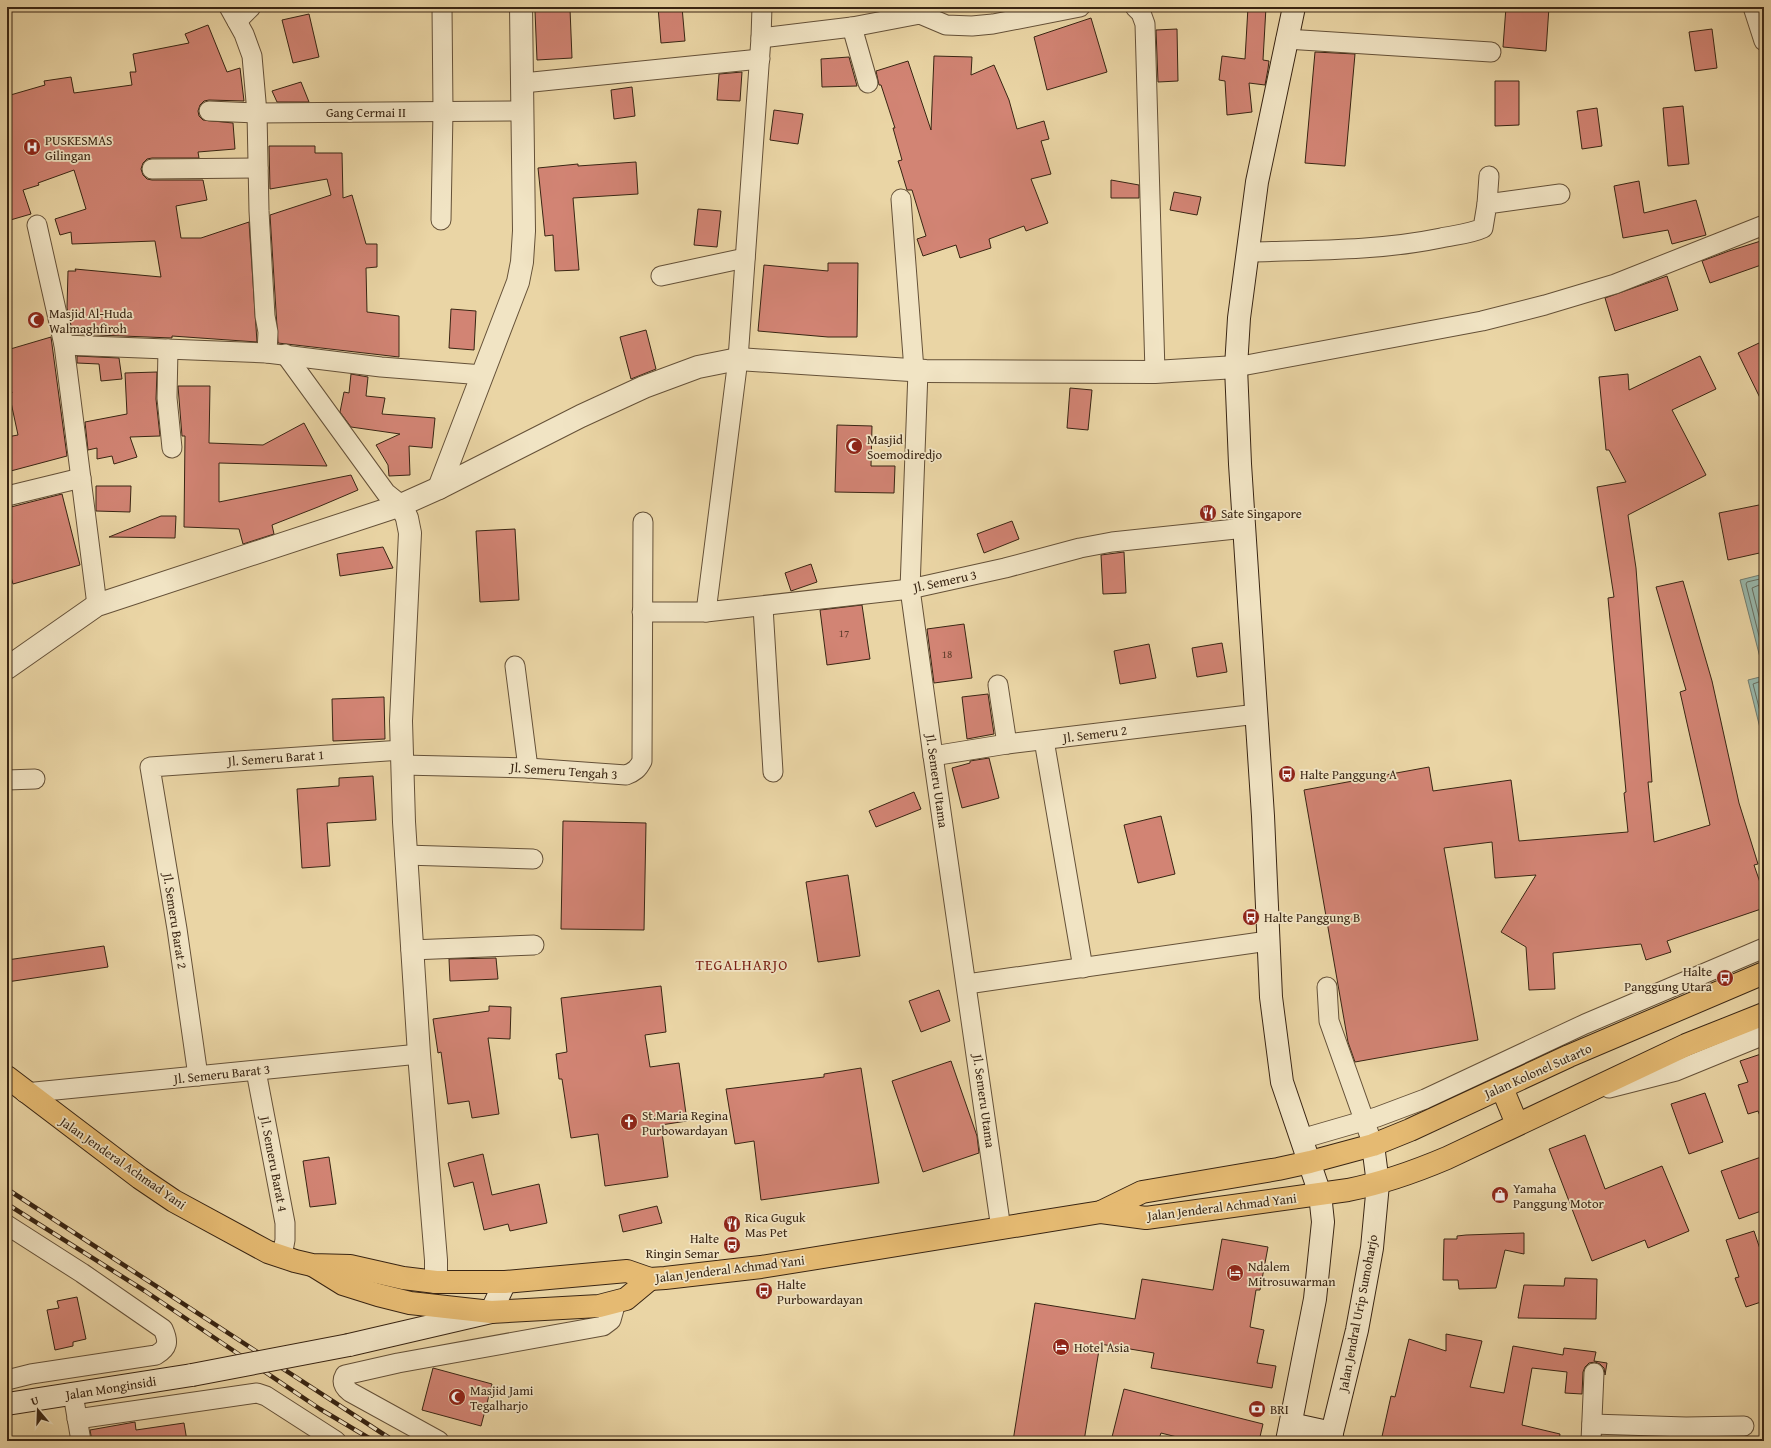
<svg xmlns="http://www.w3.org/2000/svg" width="1771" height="1448" font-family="'Gentium Book Plus',serif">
<rect width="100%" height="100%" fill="#ead5a5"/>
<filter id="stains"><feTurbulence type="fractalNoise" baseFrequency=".005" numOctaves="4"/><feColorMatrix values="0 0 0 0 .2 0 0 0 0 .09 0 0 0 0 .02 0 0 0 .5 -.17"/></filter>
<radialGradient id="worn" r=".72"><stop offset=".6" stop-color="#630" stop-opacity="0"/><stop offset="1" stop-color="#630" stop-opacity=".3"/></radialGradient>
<!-- water -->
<g fill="#98b8ac" stroke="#727d6f">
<polygon points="1764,574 1764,673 1740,580"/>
<polygon points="1764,676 1764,744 1748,680"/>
</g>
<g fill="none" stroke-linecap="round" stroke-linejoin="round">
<!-- shore -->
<g stroke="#686e60" stroke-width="1">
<polyline points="1764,578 1747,582 1746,584 1764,656"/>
<polyline points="1764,583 1752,588 1764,636"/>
<polyline points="1764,680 1753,684 1764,727"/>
</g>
</g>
<!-- building -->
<g fill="#d28474" stroke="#392513">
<polygon points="658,7 682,7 685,41 661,43"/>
<polygon points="1248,7 1266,7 1263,60 1269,61 1268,69 1265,85 1249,83 1252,112 1227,115 1225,81 1219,80 1222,56 1245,59"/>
<polygon points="1506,7 1549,7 1546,51 1503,47"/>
<polygon points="570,9 572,58 537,60 535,11"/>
<polygon points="309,14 319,57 293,63 282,20"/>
<polygon points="1091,18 1107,72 1047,90 1034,37"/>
<polygon points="208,25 227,72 240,68 244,101 209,100 204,101 200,105 198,111 199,116 203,120 233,123 235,149 198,152 199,158 152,158 147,159 143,163 141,169 143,175 147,179 152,180 203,180 207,200 176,206 181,238 201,238 249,222 257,342 172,336 172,338 73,334 67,308 68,271 76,271 75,269 161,277 155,241 72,244 71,232 60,235 55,219 86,209 74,170 38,183 39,185 23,190 31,214 7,221 7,96 45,85 44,81 71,77 74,93 132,85 130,72 136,72 133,54 189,43 185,34"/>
<polygon points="1177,29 1178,81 1158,82 1156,30"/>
<polygon points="1712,29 1717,68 1695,71 1689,32"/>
<polygon points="1315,52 1355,54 1345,166 1305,163"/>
<polygon points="934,56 972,57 971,75 994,65 1009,100 1017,129 1044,121 1049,139 1041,141 1051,174 1031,179 1048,223 1026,231 1024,226 989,239 991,248 960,258 956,245 923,256 917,239 926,236 912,190 907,190 901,170 898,161 902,160 893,128 895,128 881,85 879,85 876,71 908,61 931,130"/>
<polygon points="849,57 857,86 822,87 821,59"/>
<polygon points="742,72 740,101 717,100 719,74"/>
<polygon points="1495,81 1519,81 1519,125 1495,126"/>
<polygon points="301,82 309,102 277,102 272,91"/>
<polygon points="632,87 635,116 614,119 611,90"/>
<polygon points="1683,106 1689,164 1668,166 1663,108"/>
<polygon points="1597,108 1602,146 1582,149 1577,111"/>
<polygon points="774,110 803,114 798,144 770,140"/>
<polygon points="269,146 315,146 315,153 342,153 343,198 352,195 366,244 377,244 377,267 366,268 367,312 399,316 399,357 278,343 270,215 331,195 327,179 270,189"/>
<polygon points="636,162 638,194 573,198 579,270 555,271 553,235 545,236 538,168 578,164 578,166"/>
<polygon points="1111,180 1139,185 1139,198 1111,198"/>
<polygon points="1639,181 1644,213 1696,200 1706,235 1672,244 1668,230 1623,238 1614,186"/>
<polygon points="1174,192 1201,197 1197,215 1170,210"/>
<polygon points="698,209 721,211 717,247 694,245"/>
<polygon points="1764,240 1764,264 1710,283 1702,261 1729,251"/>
<polygon points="828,263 858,263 857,337 828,337 758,331 764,265 828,271"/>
<polygon points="1667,276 1678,310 1615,331 1605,298"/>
<polygon points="451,309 476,311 474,350 449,348"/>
<polygon points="646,330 656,369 631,379 620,337"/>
<polygon points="51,337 67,456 7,472 7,437 18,435 9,393 12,393 7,377 7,350"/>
<polygon points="1759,343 1764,354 1764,406 1738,353"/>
<polygon points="77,356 119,358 122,379 101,381 99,364 77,363"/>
<polygon points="1700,356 1716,389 1672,410 1706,475 1628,515 1636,568 1652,782 1648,782 1654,842 1710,825 1680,692 1686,690 1656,587 1683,581 1712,681 1739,803 1758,864 1754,865 1764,894 1764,908 1667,941 1671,952 1646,960 1641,944 1553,953 1555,989 1529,990 1526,947 1501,932 1536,875 1495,878 1492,842 1444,848 1478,1040 1355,1062 1348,1042 1304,790 1429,767 1433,791 1511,780 1519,841 1628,832 1624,793 1626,792 1608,598 1614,597 1597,487 1626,482 1609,450 1606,450 1599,377 1628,374 1629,390"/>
<polygon points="157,372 156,399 160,436 130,437 137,457 114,464 112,456 97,459 97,448 88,450 85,422 127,414 125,373"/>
<polygon points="351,374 368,377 366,396 385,398 382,414 435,418 432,448 409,446 410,475 389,476 388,465 376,445 400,434 351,427 340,412 344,392 349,393"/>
<polygon points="178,386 210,386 209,443 263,445 304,423 327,466 219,463 219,502 351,475 358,490 318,507 272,525 274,534 243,544 239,529 184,527 185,436 182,436"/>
<polygon points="1070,388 1092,390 1088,430 1067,428"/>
<polygon points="837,425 872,426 871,466 895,466 894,493 835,492"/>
<polygon points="96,486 131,486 130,512 96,511"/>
<polygon points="62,494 80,565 13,584 7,563 7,508"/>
<polygon points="1764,504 1764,552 1728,560 1719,513"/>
<polygon points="161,516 176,516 175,538 109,537"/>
<polygon points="1012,521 1019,539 984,553 977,534"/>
<polygon points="515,529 519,600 480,602 476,531"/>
<polygon points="383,547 393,568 340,576 337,554"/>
<polygon points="1124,552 1126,593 1103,594 1101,555"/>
<polygon points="811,564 817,582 791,591 785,573"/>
<polygon points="862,605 870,659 827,665 820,610"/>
<polygon points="964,624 972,678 934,683 927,629"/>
<polygon points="1222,643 1227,672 1197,677 1192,648"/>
<polygon points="1149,644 1156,678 1120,684 1114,651"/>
<polygon points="988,694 994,734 967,739 962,697"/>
<polygon points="384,697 385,739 333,741 332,699"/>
<polygon points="989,758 999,798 962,808 952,768 970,763 970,761"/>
<polygon points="373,776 376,820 327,823 330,866 302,868 297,789 339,786 339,778"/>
<polygon points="914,792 921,809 876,827 869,811"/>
<polygon points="1161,816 1175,874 1138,883 1124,825"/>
<polygon points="563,821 646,823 644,930 561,929"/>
<polygon points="848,875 860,956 818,962 806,882"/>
<polygon points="104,946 108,967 7,982 7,960"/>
<polygon points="496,958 498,979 450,981 449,959"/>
<polygon points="661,986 666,1032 645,1035 650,1067 679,1063 687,1121 661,1125 668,1177 605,1186 598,1134 571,1138 562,1079 559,1079 556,1054 567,1052 561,998"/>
<polygon points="939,990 950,1021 921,1032 909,1001"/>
<polygon points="489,1006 511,1007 510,1039 488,1038 499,1114 472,1118 469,1101 448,1104 441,1052 438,1053 433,1019 489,1011"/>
<polygon points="1764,1053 1764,1120 1762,1121 1758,1111 1748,1114 1738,1085 1748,1082 1740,1061"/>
<polygon points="951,1061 977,1136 979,1153 923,1172 892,1081"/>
<polygon points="861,1068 879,1183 761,1200 754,1141 735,1144 726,1089 824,1077 824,1074"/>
<polygon points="1705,1093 1723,1142 1689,1154 1671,1104"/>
<polygon points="1585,1135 1605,1189 1662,1166 1689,1231 1648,1248 1645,1240 1592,1261 1549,1149"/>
<polygon points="483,1154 492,1195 539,1184 547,1223 510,1231 508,1224 484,1230 473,1182 454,1187 448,1163"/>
<polygon points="1764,1156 1764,1210 1739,1219 1721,1171"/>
<polygon points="329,1157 336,1204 310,1207 303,1161"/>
<polygon points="657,1206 662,1223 623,1232 619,1215"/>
<polygon points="1754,1231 1764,1261 1764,1301 1746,1307 1735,1278 1739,1277 1726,1240"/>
<polygon points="1524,1233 1524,1254 1505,1250 1496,1288 1459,1289 1458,1280 1443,1280 1444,1239 1457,1239 1457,1236 1466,1235"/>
<polygon points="1222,1239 1268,1247 1260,1290 1256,1290 1250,1327 1264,1330 1257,1363 1276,1366 1272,1388 1151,1368 1154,1353 1100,1344 1084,1441 1013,1441 1035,1303 1135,1319 1142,1279 1213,1290"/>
<polygon points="1565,1278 1597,1279 1596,1319 1518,1318 1524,1285 1564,1286"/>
<polygon points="77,1297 86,1339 73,1342 73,1346 55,1350 47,1310 59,1308 57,1301"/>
<polygon points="1446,1334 1482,1341 1470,1387 1504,1393 1513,1346 1563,1355 1564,1348 1596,1352 1594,1361 1607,1363 1605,1375 1604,1368 1600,1364 1595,1362 1589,1363 1585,1367 1583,1372 1582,1394 1565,1393 1567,1372 1532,1368 1522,1425 1560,1434 1559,1441 1381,1441 1391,1396 1395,1397 1409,1339 1446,1351"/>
<polygon points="433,1368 492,1384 481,1426 422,1410"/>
<polygon points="1124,1389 1263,1424 1259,1441 1193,1441 1161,1433 1158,1441 1111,1441"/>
<polygon points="135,1422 136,1430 184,1423 187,1441 92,1441 90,1430"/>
</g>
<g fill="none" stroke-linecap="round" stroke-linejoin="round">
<!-- minor casing -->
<g stroke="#655138" stroke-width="21">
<g id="minor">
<polyline points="229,7 244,34 252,56 257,113 259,211 265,316 268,332 267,353"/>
<polyline points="1135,7 1141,13 1145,24 1155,372"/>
<polyline points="1753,7 1764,41"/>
<polyline points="237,21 251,7"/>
<polyline points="852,27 868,83"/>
<polyline points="761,38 852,27 920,14 946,25 972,26 993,24 1080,7"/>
<polyline points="1286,39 1491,52"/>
<polyline points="523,83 760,59"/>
<polyline points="209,111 257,113 523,111"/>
<polyline points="152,169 258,168"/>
<polyline points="901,199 914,370"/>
<polyline points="1487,204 1489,176"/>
<polyline points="441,220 443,111 442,7"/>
<polyline points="37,225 64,345 97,605"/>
<path d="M 1249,252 C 1313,250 1378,251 1441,238 C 1455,235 1470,234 1483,228 L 1487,204 L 1560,194"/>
<polyline points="661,276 745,258"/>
<polyline points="64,345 267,353 381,367 483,375"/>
<polyline points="168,349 167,398 172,448"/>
<polyline points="285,354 386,493 401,505"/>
<polyline points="1236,367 1482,321 1545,305 1615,284 1764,225"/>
<polyline points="918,371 910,589 933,756 1001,1229"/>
<polyline points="7,496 81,478"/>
<polyline points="763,607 773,772"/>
<polyline points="642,612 706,612 910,589 1005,568 1080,548 1112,542 1245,528"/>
<polyline points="706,612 738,359 761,38 762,7"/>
<polyline points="515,666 528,768"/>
<polyline points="998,685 1007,744"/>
<polyline points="1044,740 1083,968"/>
<polyline points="933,756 1007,744 1257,714"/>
<path d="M 402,765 L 528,768 L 626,775 C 634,772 638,769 642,761 L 643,522"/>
<polyline points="7,780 35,779"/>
<polyline points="405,855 533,859"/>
<polyline points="411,950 534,945"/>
<polyline points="967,984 1268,941"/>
<polyline points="1327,987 1329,1021 1373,1145"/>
<polyline points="256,1071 285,1223 285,1240 282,1256"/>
<polyline points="198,1076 177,929 150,767 402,750"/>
<polyline points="1609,1088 1676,1071 1764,1035"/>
<polyline points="25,1093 419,1054"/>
<polyline points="1301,1139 1377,1117 1425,1099 1585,1024 1764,948"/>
<path d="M 7,1225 L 82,1273 L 163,1329 C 169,1342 168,1348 156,1355 L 31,1374 L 7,1380"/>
<polyline points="73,1394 81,1441"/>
<polyline points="77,1419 257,1393 266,1396 336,1441"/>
<polyline points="1592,1424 1686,1427 1744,1426"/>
<path d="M 439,1441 L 350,1392 C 344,1387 341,1382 345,1375 L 398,1363 L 603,1326 L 611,1320 L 616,1302"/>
<polyline points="1591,1441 1594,1373"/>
</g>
</g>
<!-- tertiary casing -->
<g stroke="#655138" stroke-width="24">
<g id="tertiary">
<polyline points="439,488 518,282 522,262 524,231 521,7"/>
<polyline points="401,505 407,518 410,533 401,721 404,822 419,1054 436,1260 436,1282"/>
<polyline points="7,668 97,605 401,505 439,488 581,416 644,387 698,367 738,359 926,371 1155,372 1236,367"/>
</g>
</g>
<!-- secondary casing -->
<g stroke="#392513" stroke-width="24">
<g id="secondary">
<polyline points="349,1345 491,1312 505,1282"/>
<polyline points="7,1404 192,1375"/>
<polyline points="1291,1424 1332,1433"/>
<polyline points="1287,1441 1315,1299 1323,1222 1320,1194 1282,1082 1271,997 1263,816 1240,464 1236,367 1239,318 1257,182 1294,7"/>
<polyline points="1330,1441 1357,1330 1372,1248 1378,1184 1373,1145"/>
</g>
</g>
<!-- primary casing -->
<g stroke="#392513" stroke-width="24">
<g id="primary">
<polyline points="7,1077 140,1178 174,1201 268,1252 295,1261 312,1265 350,1266 403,1278 436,1282 505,1282 627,1271 650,1279 665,1278 761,1267 1101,1212 1142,1192 1278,1169 1310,1162 1373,1145 1410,1130 1569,1056 1764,973"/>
<polyline points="1502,1088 1517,1124"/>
<path d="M 1101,1212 L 1146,1218 L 1348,1190 C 1383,1183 1414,1172 1447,1158 L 1686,1045 L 1764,1014"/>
<polyline points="314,1266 343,1284 378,1295 410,1303 491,1312 599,1306 626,1299 650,1279"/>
</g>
</g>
<!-- minor -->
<use href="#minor" stroke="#f1e4c4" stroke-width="19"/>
<!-- tertiary -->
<use href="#tertiary" stroke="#f1e4c4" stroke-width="22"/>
<!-- secondary -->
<use href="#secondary" stroke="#f1e4c4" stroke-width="22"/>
<!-- primary -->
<use href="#primary" stroke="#e5ba72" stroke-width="22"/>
<!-- rail casing -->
<g stroke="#392513" stroke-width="4.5">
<g id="rail">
<polyline points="7,1189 394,1441"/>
<polyline points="7,1204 145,1291 320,1409 374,1441"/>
</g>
</g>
<!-- rail -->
<use href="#rail" stroke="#f1e4c4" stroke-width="3" stroke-dasharray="9" stroke-linecap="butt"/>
<!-- secondary-bridge casing -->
<g stroke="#392513" stroke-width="24" stroke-linecap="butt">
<polyline id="secondary-bridge" points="192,1375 349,1345"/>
</g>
<!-- secondary-bridge -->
<use href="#secondary-bridge" stroke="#f1e4c4" stroke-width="22"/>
</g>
<!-- icons -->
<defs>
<g id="hospital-disc" transform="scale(0.9)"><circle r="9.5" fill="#8f2418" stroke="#f1e4c4"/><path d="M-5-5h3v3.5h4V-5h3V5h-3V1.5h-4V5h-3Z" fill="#fff"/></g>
<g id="mosque-disc" transform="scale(0.9)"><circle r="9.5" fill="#8f2418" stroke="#f1e4c4"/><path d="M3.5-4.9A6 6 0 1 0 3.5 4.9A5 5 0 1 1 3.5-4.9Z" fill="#fff"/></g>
<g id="restaurant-disc" transform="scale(0.9)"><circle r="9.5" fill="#8f2418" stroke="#f1e4c4"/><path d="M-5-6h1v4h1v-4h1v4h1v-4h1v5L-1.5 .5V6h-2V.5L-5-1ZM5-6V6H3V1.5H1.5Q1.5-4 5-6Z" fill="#fff"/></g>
<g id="bus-disc" transform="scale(0.9)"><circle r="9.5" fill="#8f2418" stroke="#f1e4c4"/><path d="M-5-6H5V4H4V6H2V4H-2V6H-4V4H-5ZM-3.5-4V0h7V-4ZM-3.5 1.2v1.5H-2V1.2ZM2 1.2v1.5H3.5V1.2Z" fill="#fff"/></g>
<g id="church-disc" transform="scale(0.9)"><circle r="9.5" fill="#8f2418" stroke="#f1e4c4"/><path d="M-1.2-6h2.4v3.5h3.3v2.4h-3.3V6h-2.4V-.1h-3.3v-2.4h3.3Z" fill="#fff"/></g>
<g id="shop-disc" transform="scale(0.9)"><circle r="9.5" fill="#8f2418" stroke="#f1e4c4"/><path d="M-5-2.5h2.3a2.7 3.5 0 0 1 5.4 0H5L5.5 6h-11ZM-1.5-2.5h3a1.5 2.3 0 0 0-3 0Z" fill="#fff"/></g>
<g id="hotel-disc" transform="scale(0.9)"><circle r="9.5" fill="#8f2418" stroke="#f1e4c4"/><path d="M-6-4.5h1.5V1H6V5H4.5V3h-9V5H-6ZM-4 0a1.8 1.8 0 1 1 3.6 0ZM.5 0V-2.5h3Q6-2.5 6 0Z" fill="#fff"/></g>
<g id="bank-disc" transform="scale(0.9)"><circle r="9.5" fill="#8f2418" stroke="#f1e4c4"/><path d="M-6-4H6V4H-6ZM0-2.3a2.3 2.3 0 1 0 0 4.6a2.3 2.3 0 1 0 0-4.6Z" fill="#fff"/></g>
</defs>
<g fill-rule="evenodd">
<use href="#hospital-disc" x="32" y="147"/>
<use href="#mosque-disc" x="36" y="320"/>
<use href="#mosque-disc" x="854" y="446"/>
<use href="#restaurant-disc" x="1208" y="513"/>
<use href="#bus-disc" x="1287" y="774"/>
<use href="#bus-disc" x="1251" y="917"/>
<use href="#bus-disc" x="1725" y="978"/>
<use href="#church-disc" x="629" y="1122"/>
<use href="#shop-disc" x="1500" y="1195"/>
<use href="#restaurant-disc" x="732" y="1224"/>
<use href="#bus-disc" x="732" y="1245"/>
<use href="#hotel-disc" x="1235" y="1273"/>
<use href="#bus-disc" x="764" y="1291"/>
<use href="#hotel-disc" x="1061" y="1347"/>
<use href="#mosque-disc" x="457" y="1397"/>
<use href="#bank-disc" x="1257" y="1409"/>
</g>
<g text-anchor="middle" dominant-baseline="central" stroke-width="3.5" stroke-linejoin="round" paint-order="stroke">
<!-- number labels -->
<g font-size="11" fill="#5f3d2b">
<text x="844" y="633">17</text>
<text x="947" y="654">18</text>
</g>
<!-- street labels -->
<g font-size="13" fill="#392513" stroke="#f1e4c4">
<text x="366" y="112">Gang Cermai II</text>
<text transform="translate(945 581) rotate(-12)">Jl. Semeru 3</text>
<text transform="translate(1095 734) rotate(-7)">Jl. Semeru 2</text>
<text transform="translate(276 758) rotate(-4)">Jl. Semeru Barat 1</text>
<text transform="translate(564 771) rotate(4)">Jl. Semeru Tengah 3</text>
<text transform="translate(937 781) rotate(82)">Jl. Semeru Utama</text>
<text transform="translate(175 921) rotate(81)">Jl. Semeru Barat 2</text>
<text transform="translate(1538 1071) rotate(-24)">Jalan Kolonel Sutarto</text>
<text transform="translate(222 1074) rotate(-6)">Jl. Semeru Barat 3</text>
<text transform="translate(984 1101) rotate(82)">Jl. Semeru Utama</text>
<text transform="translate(123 1163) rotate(35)">Jalan Jenderal Achmad Yani</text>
<text transform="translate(274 1164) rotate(79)">Jl. Semeru Barat 4</text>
<text transform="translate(1222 1207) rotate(-7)">Jalan Jenderal Achmad Yani</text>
<text transform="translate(730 1269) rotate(-7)">Jalan Jenderal Achmad Yani</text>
<text transform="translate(1358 1313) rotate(-79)">Jalan Jendral Urip Sumoharjo</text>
<text transform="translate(111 1388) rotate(-9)">Jalan Monginsidi</text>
</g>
<!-- poi labels -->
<g font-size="13" fill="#392513" stroke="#f1e4c4" text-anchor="start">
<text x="45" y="140">PUSKESMAS<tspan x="45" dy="15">Gilingan</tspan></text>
<text x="49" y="313">Masjid Al-Huda<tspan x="49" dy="15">Walmaghfiroh</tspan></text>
<text x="867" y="439">Masjid<tspan x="867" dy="15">Soemodiredjo</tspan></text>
<text x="1221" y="513">Sate Singapore</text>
<text x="1300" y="774">Halte Panggung A</text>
<text x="1264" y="917">Halte Panggung B</text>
<text x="1712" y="971" text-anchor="end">Halte<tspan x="1712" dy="15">Panggung Utara</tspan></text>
<text x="642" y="1115">St.Maria Regina<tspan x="642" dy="15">Purbowardayan</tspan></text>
<text x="1513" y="1188">Yamaha<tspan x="1513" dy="15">Panggung Motor</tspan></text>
<text x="745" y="1217">Rica Guguk<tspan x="745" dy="15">Mas Pet</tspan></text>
<text x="719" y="1238" text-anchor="end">Halte<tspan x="719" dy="15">Ringin Semar</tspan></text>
<text x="1248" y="1266">Ndalem<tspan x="1248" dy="15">Mitrosuwarman</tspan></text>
<text x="777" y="1284">Halte<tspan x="777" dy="15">Purbowardayan</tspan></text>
<text x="1074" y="1347">Hotel Asia</text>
<text x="470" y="1390">Masjid Jami<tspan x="470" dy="15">Tegalharjo</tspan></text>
<text x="1270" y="1409">BRI</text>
</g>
<!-- quarter labels -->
<g font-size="15" letter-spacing="1" fill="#7a1f14" stroke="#f1e4c4">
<text x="742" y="964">TEGALHARJO</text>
</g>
</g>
<!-- margin -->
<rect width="1771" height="1448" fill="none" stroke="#ead5a5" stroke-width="24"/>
<rect x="8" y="8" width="1755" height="1432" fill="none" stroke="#392513" stroke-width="2"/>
<rect x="12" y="12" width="1747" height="1424" fill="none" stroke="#392513"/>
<!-- north arrow -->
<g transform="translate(38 1410) rotate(341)" stroke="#f1e4c4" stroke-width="3" paint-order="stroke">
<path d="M0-3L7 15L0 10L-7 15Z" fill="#392513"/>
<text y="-6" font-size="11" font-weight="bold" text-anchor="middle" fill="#392513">U</text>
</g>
<rect width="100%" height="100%" filter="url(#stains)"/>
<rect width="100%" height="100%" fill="url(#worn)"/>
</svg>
